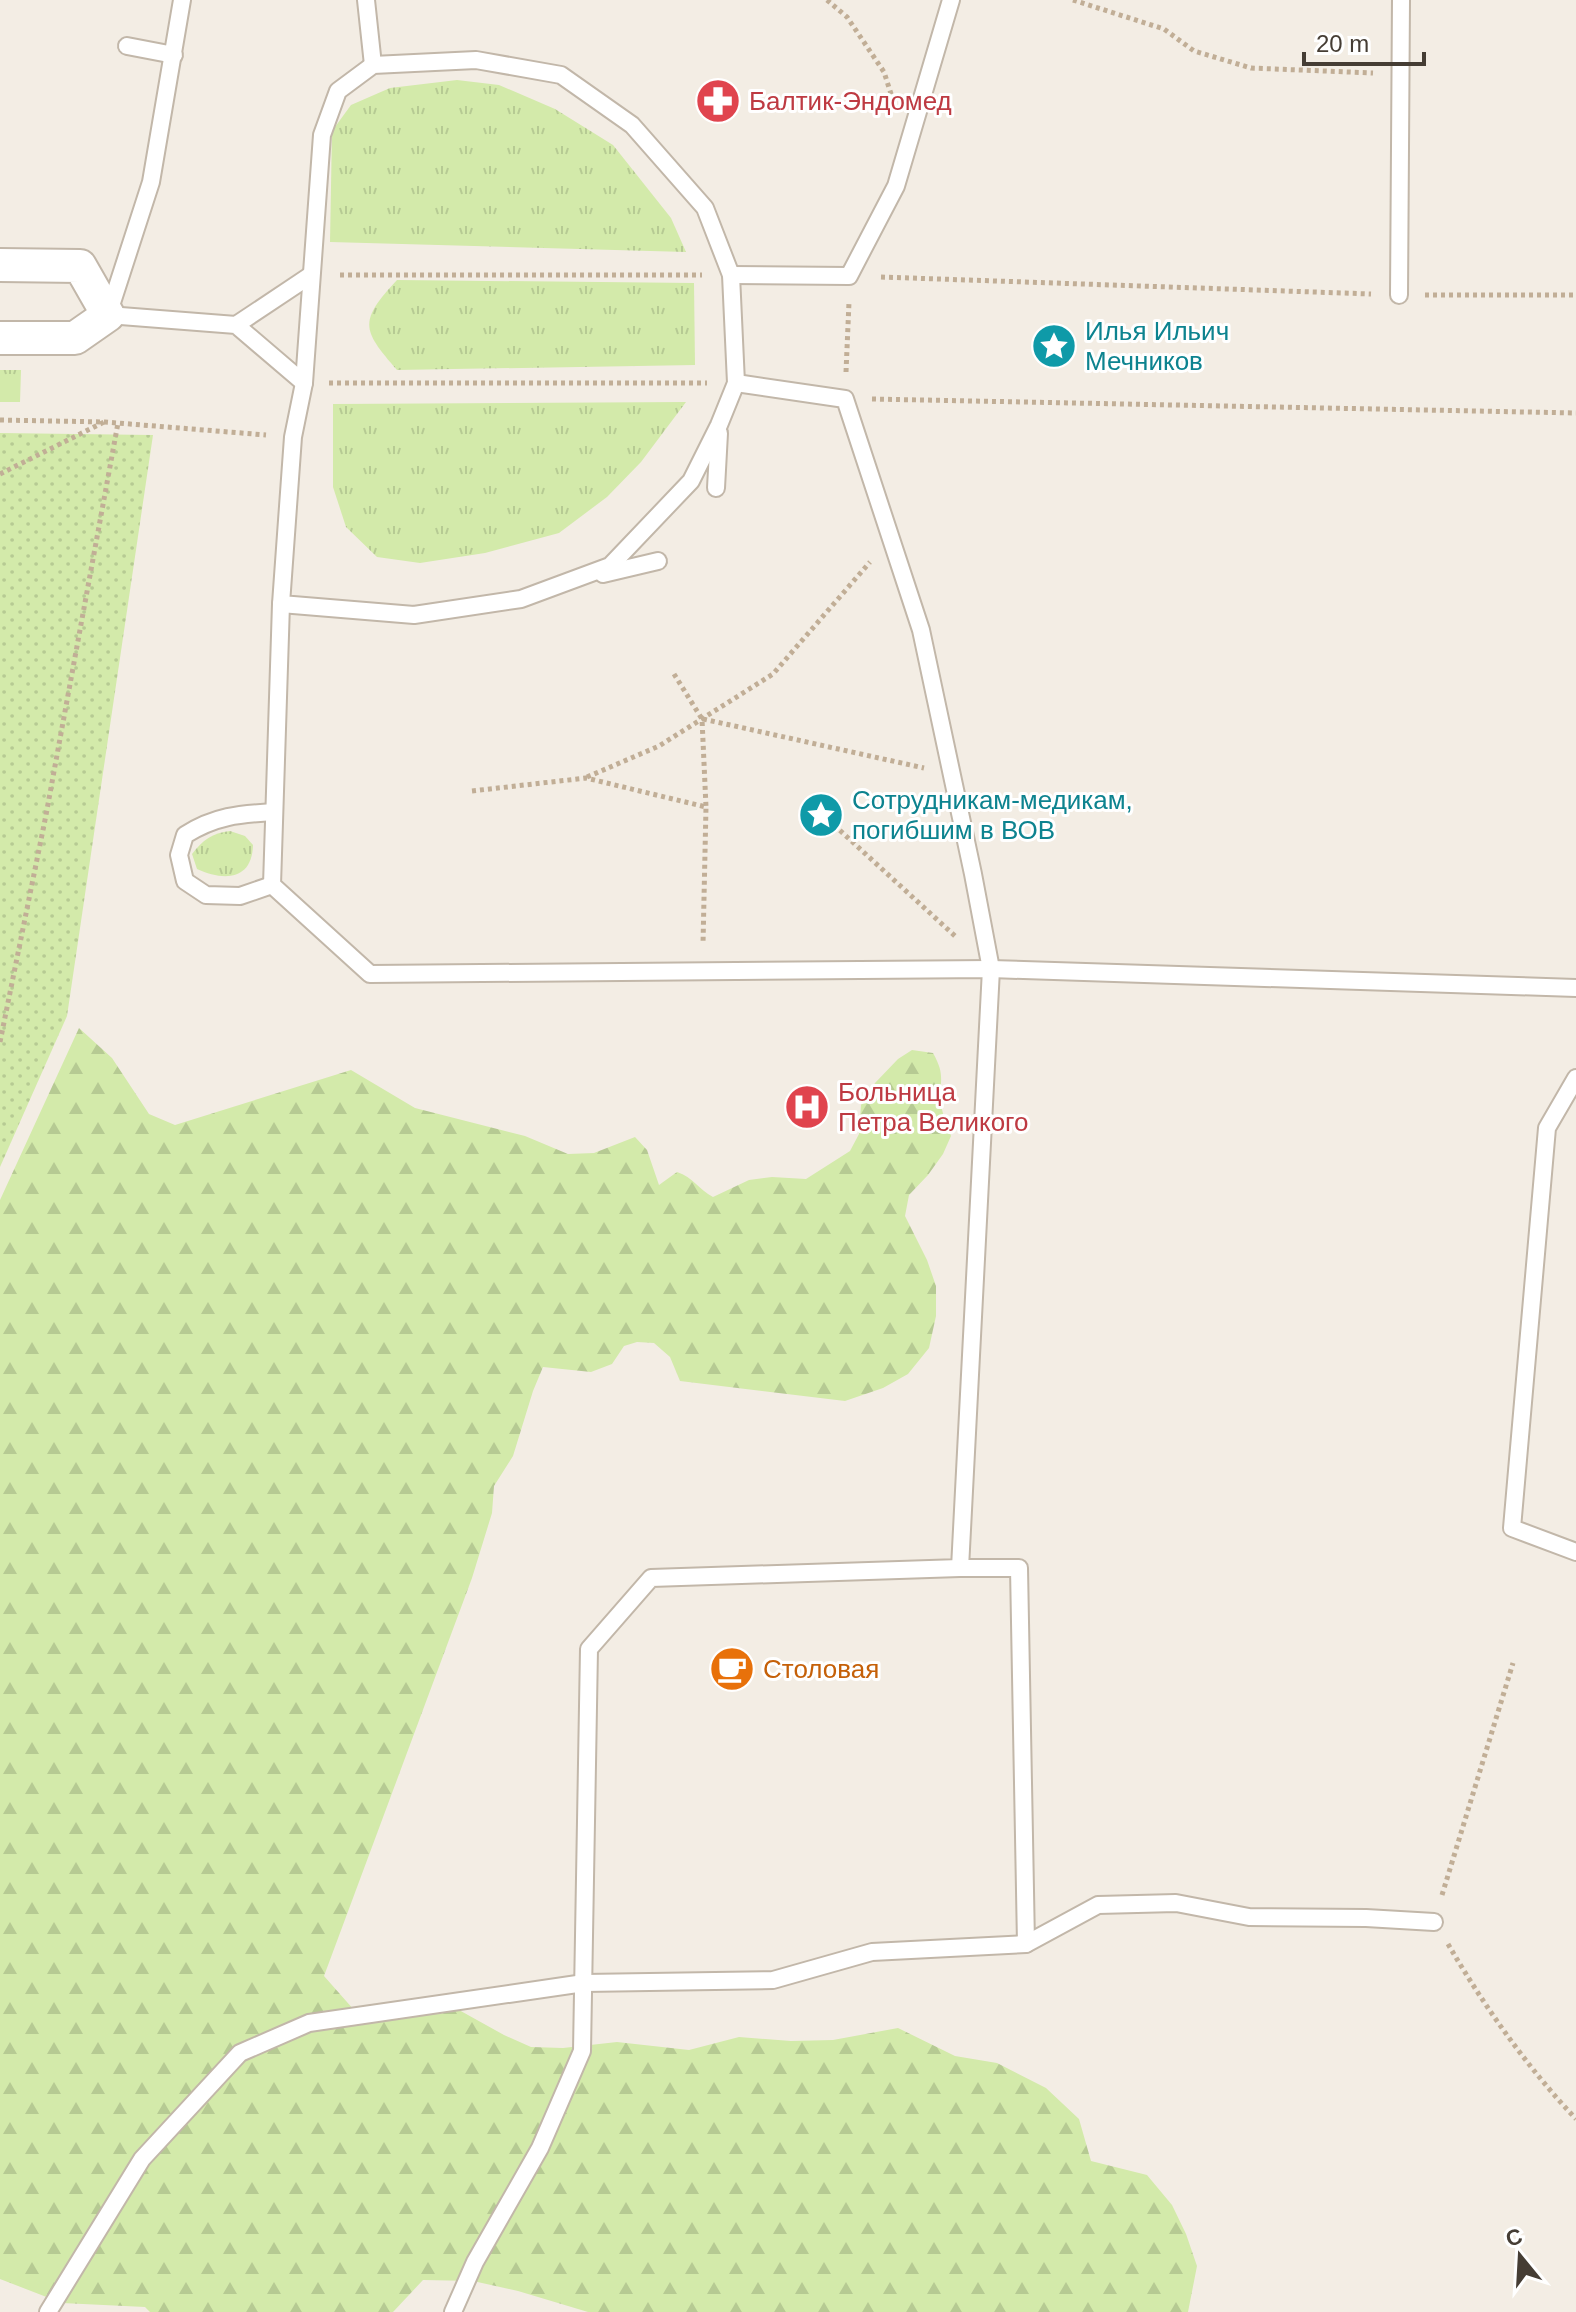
<svg xmlns="http://www.w3.org/2000/svg" width="1576" height="2312" font-family="Helvetica,sans-serif">
<defs>
<pattern id="grass-tufts" width="24" height="20" patternUnits="userSpaceOnUse" patternTransform="scale(2)"><rect width="24" height="20" fill="#d3eaaa"/><path d="M3 7l-1-3M5 7V3M7 7l1-3M15 17l-1-3M17 17v-4M19 17l1-3" fill="none" stroke="#b6ca93"/></pattern>
<pattern id="forest-firs" width="22" height="20" patternUnits="userSpaceOnUse" patternTransform="scale(2)"><rect width="22" height="20" fill="#d3eaaa"/><path d="M5 1l3.5 6h-7zM16 11l3.5 6h-7z" fill="#b6ca93"/></pattern>
<pattern id="park-dots" width="8" height="8" patternUnits="userSpaceOnUse" patternTransform="scale(2)"><rect width="8" height="8" fill="#d3eaaa"/><path d="M2 2h.1M6 6h.1" fill="none" stroke="#b6ca93" stroke-width="1.8" stroke-linecap="round"/></pattern>
</defs>
<rect width="100%" height="100%" fill="#f3ede4"/>
<!-- grass -->
<g fill="url(#grass-tufts)">
<polygon points="457,80 499,85 555,109 613,145 671,218 686,252 330,242 332,131 351,105 390,88"/>
<path d="M 397,280 L 694,283 L 695,365 L 397,370 C 361,329 359,321 397,280 Z"/>
<polygon points="0,370 21,370 20,402 0,402"/>
<polygon points="686,402 641,462 607,497 559,533 485,553 420,563 377,557 346,527 333,487 333,404"/>
<path d="M 230,831 L 245,836 L 253,845 C 252,881 223,881 197,869 L 192,854 C 203,840 212,833 230,831 Z"/>
</g>
<!-- forest -->
<path fill="url(#forest-firs)" d="M 79,1028 L 112,1058 L 149,1114 L 175,1125 L 351,1070 L 415,1108 L 525,1136 L 568,1154 L 594,1153 L 635,1137 L 647,1150 L 659,1185 L 677,1172 C 693,1177 699,1190 713,1197 L 749,1180 L 772,1177 L 806,1179 L 850,1151 L 859,1134 L 861,1105 L 875,1083 L 898,1059 L 912,1050 L 933,1053 C 946,1076 939,1080 941,1104 C 942,1114 948,1126 951,1136 L 943,1154 L 928,1175 L 909,1195 L 905,1216 L 927,1260 L 936,1286 L 936,1316 L 929,1348 L 908,1374 L 883,1388 L 845,1401 L 680,1381 L 670,1357 L 654,1343 L 637,1342 L 624,1346 L 612,1364 L 591,1372 L 543,1367 L 533,1391 L 513,1456 L 494,1486 L 492,1513 L 472,1578 L 324,1976 L 362,2019 L 418,2002 L 459,2010 L 504,2035 L 531,2047 L 563,2048 L 617,2042 L 689,2050 L 739,2037 L 791,2041 L 833,2040 L 898,2028 L 955,2056 L 997,2063 L 1046,2088 L 1079,2119 L 1091,2161 L 1147,2175 L 1172,2205 L 1186,2234 L 1197,2266 L 1188,2312 L 588,2312 L 518,2291 L 473,2281 L 423,2280 L 393,2312 L 150,2312 L 145,2307 L 62,2303 L 0,2279 L 0,1200 Z"/>
<!-- park -->
<polygon fill="url(#park-dots)" points="0,433 153,435 67,1016 0,1167"/>
<g fill="none" stroke-linecap="round" stroke-linejoin="round">
<!-- lane casing -->
<g stroke="#c2b7a9" stroke-width="20">
<g id="lane">
<polyline points="182,0 151,182 108,315 236,325 304,383"/>
<polyline points="366,0 373,65"/>
<polyline points="127,46 174,55"/>
<polygon points="476,60 561,75 632,125 705,208 731,275 736,383 719,425 691,481 610,566 521,599 414,615 281,604 293,437 304,383 322,135 338,91 373,65"/>
<polyline points="731,275 849,276 896,186 951,0"/>
<polyline points="1399,295 1401,0"/>
<polyline points="236,325 311,275"/>
<polyline points="716,488 719,433"/>
<polyline points="603,574 658,561"/>
<polyline points="281,604 272,885 370,974 991,969 1576,988"/>
<path d="M 272,885 L 240,896 L 206,895 L 185,881 L 179,855 L 185,835 C 215,816 239,814 274,812"/>
<polyline points="1576,1078 1547,1128 1512,1528 1576,1552"/>
<polyline points="960,1568 1019,1568 1026,1944"/>
<polyline points="48,2312 142,2159 240,2053 309,2023 584,1983 773,1980 872,1952 1026,1944 1098,1905 1176,1903 1249,1917 1366,1918 1434,1922"/>
<polyline points="453,2312 475,2262 540,2148 582,2051 589,1649 651,1578 960,1568 991,969 973,874 921,630 845,399 736,383"/>
</g>
</g>
<!-- street casing -->
<g stroke="#c2b7a9" stroke-width="36">
<polyline id="street" points="0,265 80,266 108,315 75,338 0,338"/>
</g>
<!-- path -->
<g stroke="#c1ae96" stroke-width="5" stroke-dasharray="4 4" stroke-linecap="butt">
<polyline points="827,0 847,17 884,72 892,97"/>
<polyline points="1073,0 1164,29 1194,51 1251,68 1373,73"/>
<polyline points="340,275 702,275"/>
<polyline points="881,277 1371,294"/>
<polyline points="1425,295 1576,295"/>
<polyline points="846,372 849,302"/>
<polyline points="329,383 707,383"/>
<polyline points="872,399 1576,413"/>
<polyline points="0,420 105,422 266,435"/>
<polyline points="0,474 104,422"/>
<polyline points="674,674 702,719 706,807"/>
<polyline points="703,719 924,768"/>
<polyline points="587,777 659,746 773,674 870,562"/>
<polyline points="472,791 586,778 706,807 703,944"/>
<polyline points="834,825 955,936"/>
<polyline points="0,1042 46,815 118,423"/>
<polyline points="1442,1895 1513,1663"/>
<path d="M 1448,1944 C 1484,2006 1527,2067 1576,2119"/>
</g>
<!-- lane -->
<use href="#lane" stroke="#fff" stroke-width="16"/>
<!-- street -->
<use href="#street" stroke="#fff" stroke-width="32"/>
</g>
<!-- icons -->
<defs>
<g id="pharmacy-disc" transform="scale(2.3)"><circle r="9.5" fill="#e0444e" stroke="#fff"/><path d="M-2-6h4v4h4v4h-4v4h-4v-4h-4v-4h4Z" fill="#fff"/></g>
<g id="sight-disc" transform="scale(2.3)"><circle r="9.5" fill="#0f9aa8" stroke="#fff"/><path d="M0-6L1.8-2.2L6-1.7L2.9 1.2L3.7 5.4L0 3.3L-3.7 5.4L-2.9 1.2L-6-1.7L-1.8-2.2Z" fill="#fff"/></g>
<g id="hospital-disc" transform="scale(2.3)"><circle r="9.5" fill="#e0444e" stroke="#fff"/><path d="M-5-5h3v3.5h4V-5h3V5h-3V1.5h-4V5h-3Z" fill="#fff"/></g>
<g id="cafe-disc" transform="scale(2.3)"><circle r="9.5" fill="#e8710a" stroke="#fff"/><path d="M-5.5-4.5H6V0H3Q3 3.5 0 3.5H-2.5Q-5.5 3.5-5.5 0ZM3-3.2v2h1.7v-2ZM-6 4.5H4V6H-6Z" fill="#fff"/></g>
</defs>
<g fill-rule="evenodd">
<use href="#pharmacy-disc" x="718" y="101"/>
<use href="#sight-disc" x="1054" y="346"/>
<use href="#sight-disc" x="821" y="815"/>
<use href="#hospital-disc" x="807" y="1107"/>
<use href="#cafe-disc" x="732" y="1669"/>
</g>
<g text-anchor="middle" dominant-baseline="central" stroke-width="6" stroke-linejoin="round" paint-order="stroke">
<!-- health labels -->
<g font-size="26" fill="#be3a42" stroke="#fff" text-anchor="start">
<text x="749" y="101">Балтик-Эндомед</text>
<text x="838" y="1092">Больница<tspan x="838" dy="30">Петра Великого</tspan></text>
</g>
<!-- culture labels -->
<g font-size="26" fill="#0d838f" stroke="#fff" text-anchor="start">
<text x="1085" y="331">Илья Ильич<tspan x="1085" dy="30">Мечников</tspan></text>
<text x="852" y="800">Сотрудникам-медикам,<tspan x="852" dy="30">погибшим в ВОВ</tspan></text>
</g>
<!-- food labels -->
<g font-size="26" fill="#c56008" stroke="#fff" text-anchor="start">
<text x="763" y="1669">Столовая</text>
</g>
</g>
<!-- north arrow -->
<g transform="translate(1520 2256) rotate(342)" stroke="#ffffff" stroke-width="6" paint-order="stroke">
<path d="M0-6L14 30L0 20L-14 30Z" fill="#453d34"/>
<text y="-12" font-size="22" font-weight="bold" text-anchor="middle" fill="#453d34">С</text>
</g>
<!-- scale -->
<path d="M1304 52v12h120v-12" fill="none" stroke="#453d34" stroke-width="4"/>
<text x="1316" y="52" font-size="24" fill="#453d34" stroke="#ffffff" stroke-width="6" paint-order="stroke">20 m</text>
</svg>
